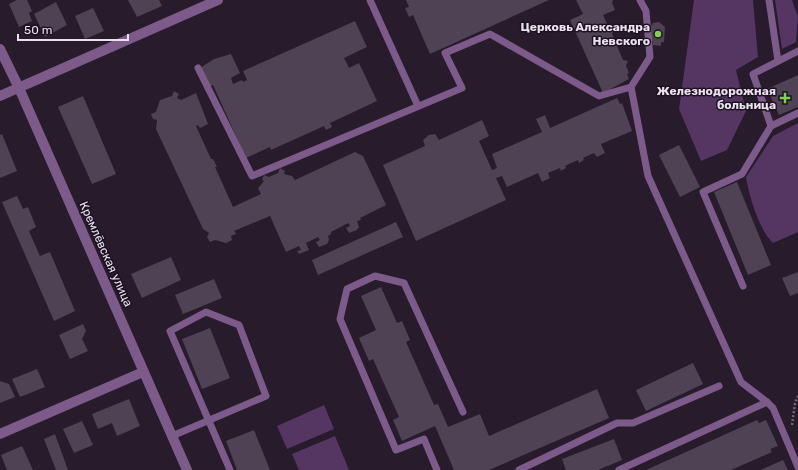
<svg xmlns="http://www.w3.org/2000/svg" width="798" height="470" font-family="Rubik,sans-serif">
<rect width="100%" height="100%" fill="#271b2c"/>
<!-- green -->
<g fill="#553562">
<polygon points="694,0 753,0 758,57 736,70 746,111 727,150 701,161 679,109"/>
<polygon points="775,0 792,0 798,17 796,42 782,49"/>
<path d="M 798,123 L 798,232 L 773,243 C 759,230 749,196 746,177 L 773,136 Z"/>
<polygon points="324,405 334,429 287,449 277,426"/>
<polygon points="335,436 349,470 299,470 292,454"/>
</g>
<!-- building -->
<g fill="#4e4254">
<polygon points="17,0 27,0 32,11 29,13 32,21 19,27 9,4"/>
<polygon points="128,0 159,0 162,6 137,17"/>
<polygon points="406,0 549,0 430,54 413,15 409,17 405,8 409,7"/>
<polygon points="576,0 613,0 612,3 615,10 603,15 609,28 614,29 612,34 623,60 628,61 626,66 629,73 627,74 629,79 603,93 570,20 583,14"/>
<polygon points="56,2 67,25 45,37 34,14"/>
<polygon points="93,8 104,31 85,39 75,16"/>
<polygon points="355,21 367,47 344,58 349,68 359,63 377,101 330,123 332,127 326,130 324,126 271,150 270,147 246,158 213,85 208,88 200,68 214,59 231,54 240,73 231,78 233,84 242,80 243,82 247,80 243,71"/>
<polygon points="659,22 665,27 664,42 661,42 661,46 653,45 653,41 650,41 651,26 653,23"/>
<polygon points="798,75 798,107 779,115 767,89"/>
<polygon points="174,91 179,94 177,98 181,100 196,93 208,124 200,128 198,125 196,126 211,159 213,159 217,167 215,167 233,207 261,194 258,188 264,181 262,180 264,175 269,177 278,173 280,168 285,171 284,174 292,176 295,180 355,152 363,156 386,205 360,218 361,220 357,221 359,227 357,230 349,233 346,228 350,226 348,223 331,232 331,234 328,236 329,240 327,244 319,247 316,242 320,240 318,237 306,243 309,250 299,254 297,251 301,250 299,246 286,252 270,216 234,231 236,234 231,236 232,240 226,243 215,240 210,242 207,237 209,233 203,229 156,129 157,120 153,119 151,114 156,112 160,100 172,96"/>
<polygon points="83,96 116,174 92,184 58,107"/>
<polygon points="617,98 620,104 622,103 632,131 601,144 605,153 597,157 594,153 583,158 584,160 579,163 578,160 565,166 566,168 561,171 560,168 548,173 550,178 542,182 538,173 507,187 502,176 496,178 506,200 416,241 383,165 425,146 423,140 429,135 435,134 439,140 482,120 489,136 479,141 492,170 497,168 492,154 542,132 536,119 545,115 550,128"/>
<polygon points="2,134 17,171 0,178 0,135"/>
<polygon points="679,145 700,187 680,197 659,155"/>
<polygon points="737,182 771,265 748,275 714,192"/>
<polygon points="17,196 23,209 28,207 36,227 29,231 40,256 50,252 75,311 54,321 2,202"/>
<polygon points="396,222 403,237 318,275 312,260"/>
<polygon points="171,257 181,280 142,298 131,274"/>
<polygon points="798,272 798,293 790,296 782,278"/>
<polygon points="214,279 222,298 183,314 175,295"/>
<polygon points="381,287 397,323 402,321 410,340 406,342 434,405 438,404 448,427 480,414 489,436 597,389 609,418 489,470 454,470 435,426 402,441 393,420 399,417 373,359 369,361 359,338 376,330 361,296"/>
<polygon points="83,324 86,331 82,339 88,351 70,359 59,335"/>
<polygon points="210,328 230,378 202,389 182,339"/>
<polygon points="693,363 703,384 646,411 636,390"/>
<polygon points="37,369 45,387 20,397 12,379"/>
<polygon points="0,381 9,384 15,397 0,403"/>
<polygon points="129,399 140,426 117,436 112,423 98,429 92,414"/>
<polygon points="757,420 759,423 766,420 778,446 770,449 772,452 731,470 646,470"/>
<polygon points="82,421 93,445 74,453 63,429"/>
<polygon points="254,430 270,470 237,470 226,441"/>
<polygon points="55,434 68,470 56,470 44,439"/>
<polygon points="614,439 622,460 598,470 566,470 562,459"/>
<polygon points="22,446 33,470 7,470 1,455"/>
<polygon points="783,460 788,470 760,470"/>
</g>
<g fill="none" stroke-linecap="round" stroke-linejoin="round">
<!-- path -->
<polyline stroke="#736978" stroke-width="2.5" stroke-dasharray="2 2" stroke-linecap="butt" points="792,425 795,403 798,396"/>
<!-- service -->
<g stroke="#7c5b8a" stroke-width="7">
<polyline points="370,0 418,106"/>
<polyline points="769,0 778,61"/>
<polyline points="198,68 252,176 462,88 445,53 490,34 599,96 631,87 648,176 741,382 767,402 619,470"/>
<polyline points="631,87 650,57 646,11 640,0"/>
<polyline points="771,126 753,74 798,51"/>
<polyline points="743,286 703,192 742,174 771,126 798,113"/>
<polyline points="767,402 773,408 798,467"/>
<polyline points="172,436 266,396 239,325 206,312 170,331 230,470"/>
<polyline points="437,470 424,439 396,450 340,319 347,289 375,276 404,283 463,412"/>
<polyline points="519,470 617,423 633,423 719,386"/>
</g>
<!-- minor -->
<g stroke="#7c5b8a" stroke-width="10">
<polyline points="0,49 19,88 187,470"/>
<polyline points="0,434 143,372"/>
</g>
<!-- tertiary -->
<polyline stroke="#7c5b8a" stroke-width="10" points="0,96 218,0"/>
</g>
<!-- markers -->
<g fill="#81d050" stroke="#1d1222" stroke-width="1.5">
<circle cx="658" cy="34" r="4"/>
<path d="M783 92h4v4h4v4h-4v4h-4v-4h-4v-4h4z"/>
</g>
<g text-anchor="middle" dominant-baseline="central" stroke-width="3" stroke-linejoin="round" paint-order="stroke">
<!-- poi labels -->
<g font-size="12" font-weight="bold" fill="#e9e1ed" stroke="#1d1222" text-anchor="end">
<text x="650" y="27">Церковь Александра<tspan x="650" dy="14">Невского</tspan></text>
<text x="776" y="91">Железнодорожная<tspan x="776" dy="14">больница</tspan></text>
</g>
<!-- street labels -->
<g font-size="12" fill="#e9e1ed" stroke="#1d1222">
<text transform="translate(106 254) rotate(66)">Кремлёвская улица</text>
</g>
</g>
<!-- scale -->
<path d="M18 34v6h110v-6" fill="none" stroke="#e9e1ed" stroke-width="2"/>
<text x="24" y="34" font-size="12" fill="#e9e1ed" stroke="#1d1222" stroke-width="3" paint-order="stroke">50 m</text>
</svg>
